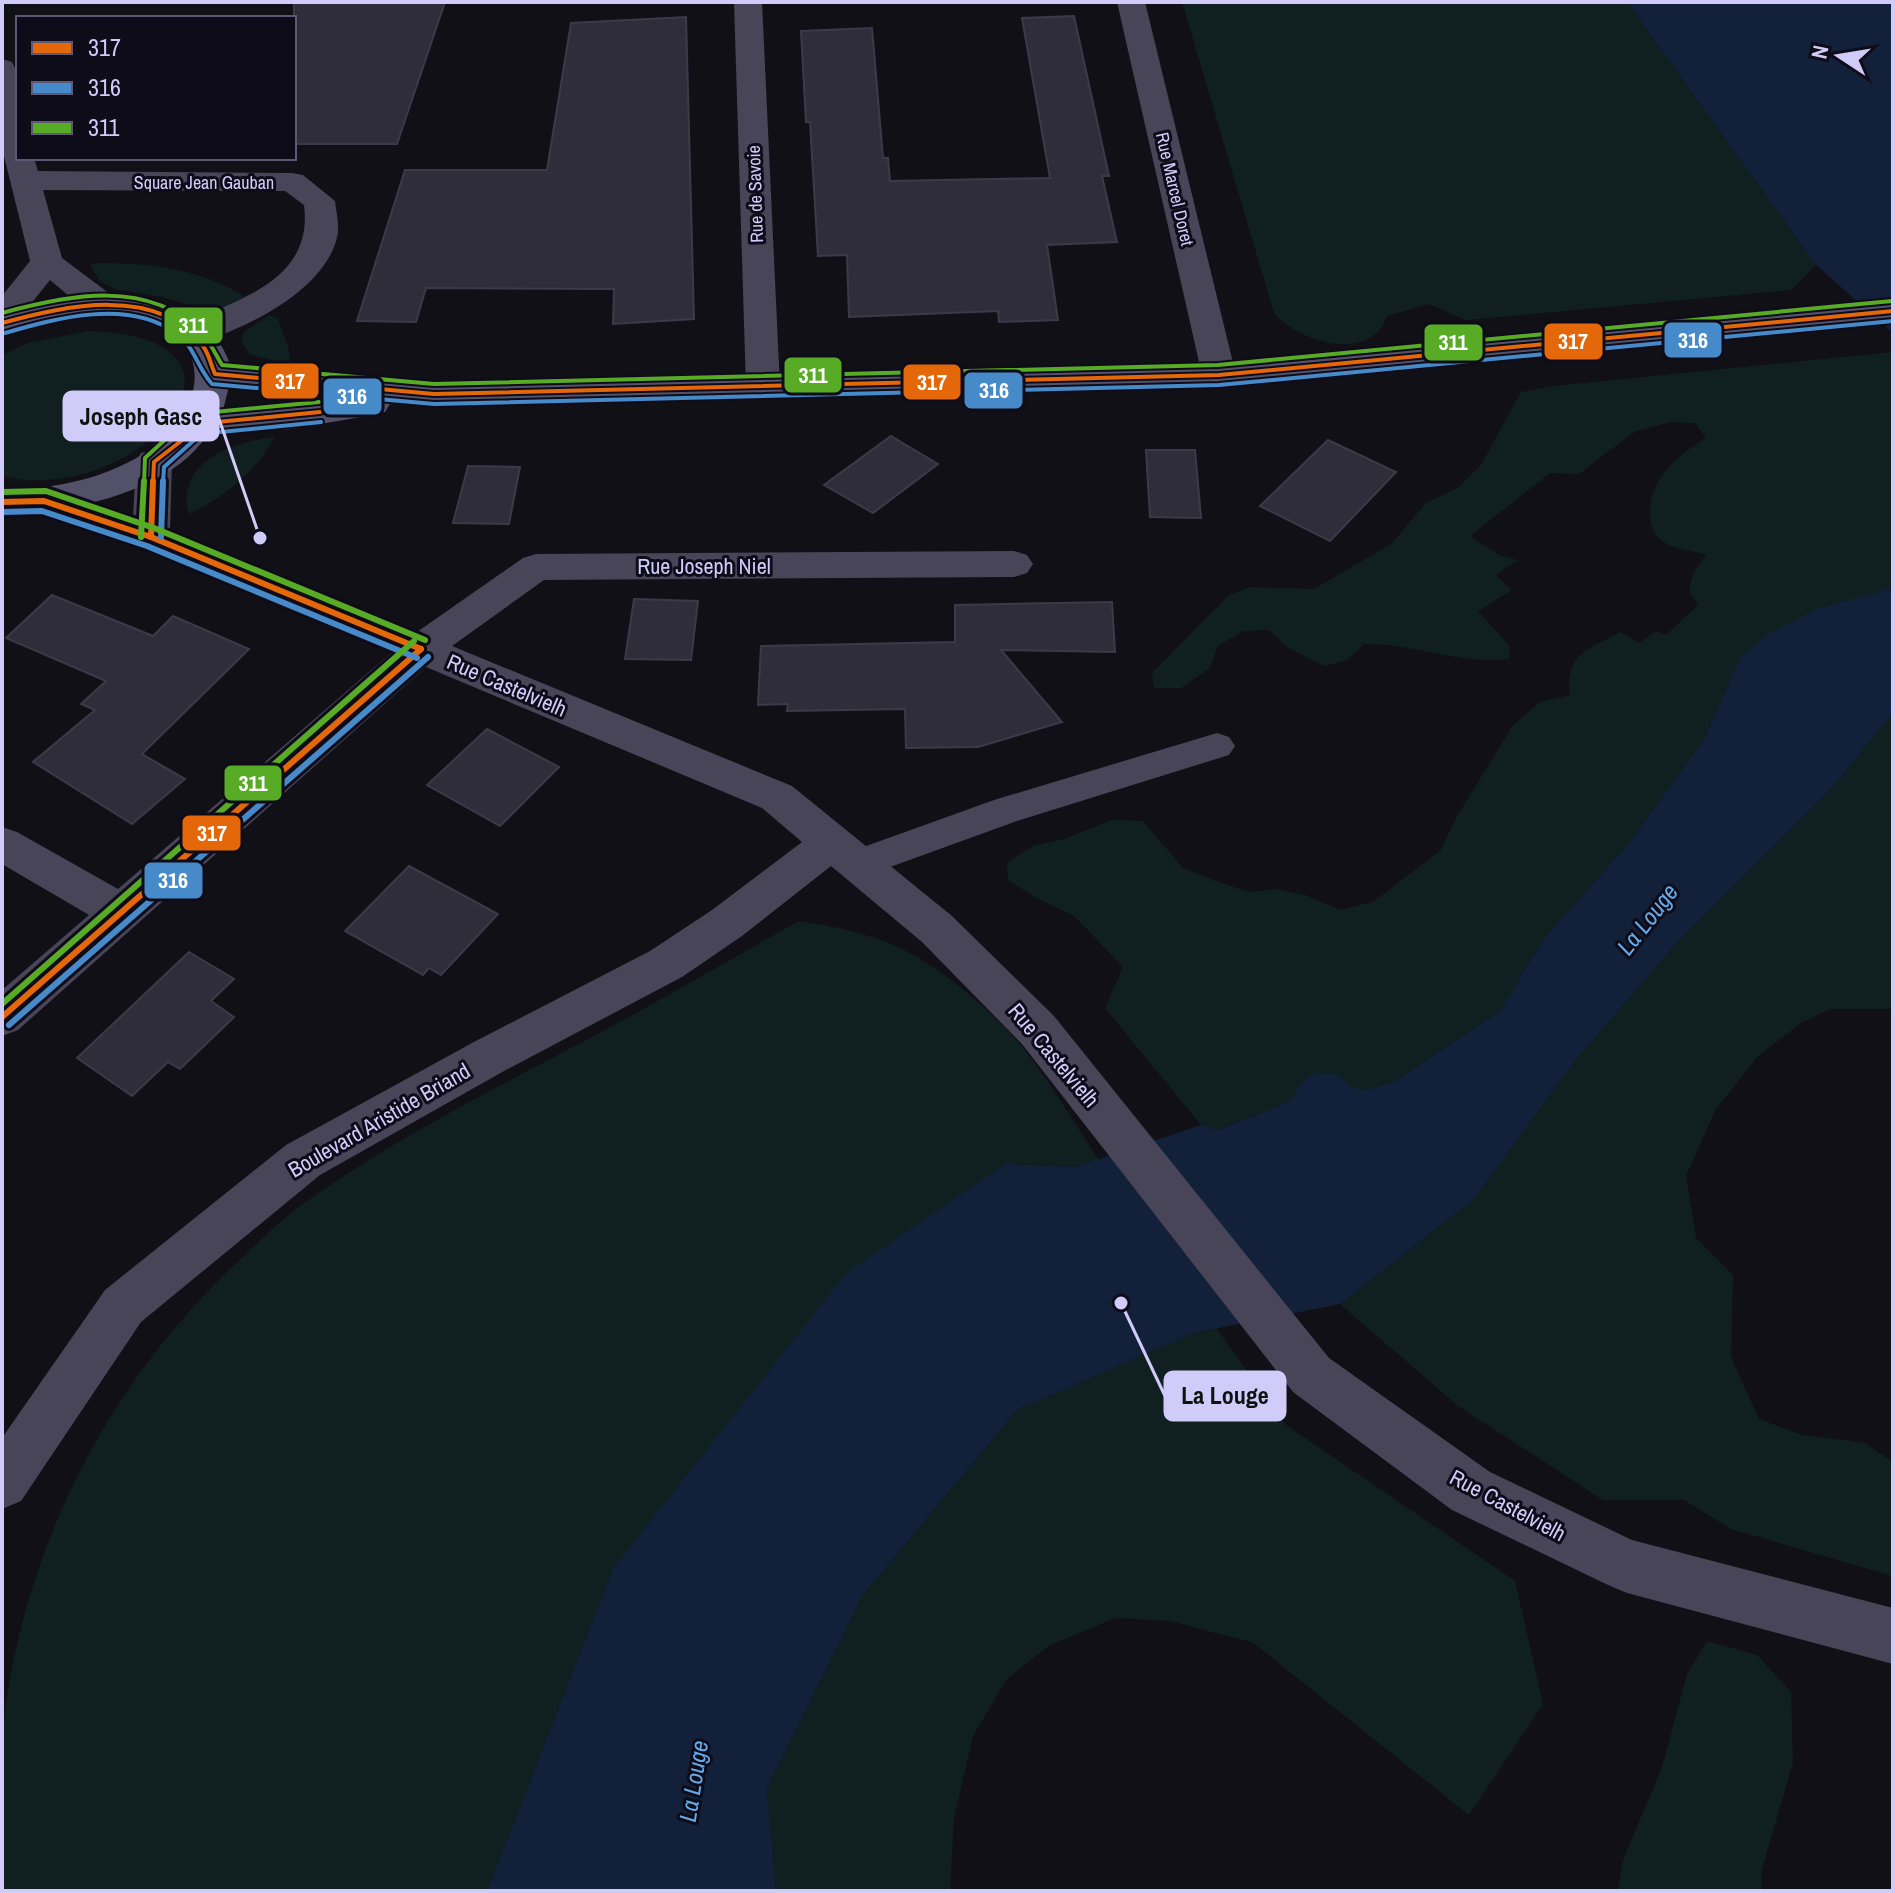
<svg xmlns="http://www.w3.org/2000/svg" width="1895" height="1893" font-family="'Archivo Narrow',sans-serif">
<rect width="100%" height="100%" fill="#111016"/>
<!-- green -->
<g fill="#102021">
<path d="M 1182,2 L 1627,2 L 1816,265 L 1791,290 L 1466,320 L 1429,304 L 1387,316 C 1372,364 1298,342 1274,313 Z"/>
<path d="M 97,263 C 150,263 200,268 245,297 L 219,311 L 206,310 L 163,297 L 114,289 L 100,281 L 90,265 Z"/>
<polygon points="269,315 278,319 288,347 291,364 250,355 241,341 244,332"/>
<path d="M 88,331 C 286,336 140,509 2,476 L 2,355 L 28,343 Z"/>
<path d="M 1893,352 L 1893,588 L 1740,658 L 1704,739 L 1630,842 L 1546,936 L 1499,1012 L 1397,1080 L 1367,1090 L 1353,1088 L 1338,1075 L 1302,1082 L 1288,1102 L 1217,1130 L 1201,1125 L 1105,1008 L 1123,967 L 1074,916 L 1037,898 L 1008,880 L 1007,863 L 1032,846 L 1064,839 L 1112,820 L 1143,821 L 1183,868 L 1213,880 L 1249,892 L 1276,889 L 1308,896 L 1340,910 L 1373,902 L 1441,850 L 1456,818 L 1513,725 L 1540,702 L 1570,695 C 1565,653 1588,649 1621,632 L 1639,643 L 1656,631 L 1666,635 L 1698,605 L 1689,591 L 1693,573 L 1706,555 C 1694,551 1674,549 1664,542 C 1654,536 1651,527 1650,516 C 1648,479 1678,455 1706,438 L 1695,423 L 1670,422 L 1634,432 L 1579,474 L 1550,473 L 1470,536 L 1501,556 L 1518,560 L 1496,575 L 1512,590 L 1478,611 L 1510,646 L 1509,659 C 1459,665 1414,643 1364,644 L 1347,660 L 1324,666 L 1287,647 L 1269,630 L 1243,631 L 1218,646 L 1210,668 L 1181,688 L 1154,688 L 1152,673 L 1229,595 L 1250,587 L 1314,589 L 1391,544 L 1426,503 L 1458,488 L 1481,465 L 1521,392 L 1554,386 Z"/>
<path d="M 274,437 C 259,470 221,499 189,514 C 174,462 234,442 274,437 Z"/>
<polygon points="1893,713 1893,1009 1830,1009 1801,1023 1757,1057 1716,1109 1686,1176 1696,1238 1733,1275 1731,1357 1759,1419 1802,1435 1865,1443 1893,1462 1893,1576 1731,1529 1684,1500 1603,1500 1458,1406 1340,1304 1474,1199 1574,1062 1681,938 1831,789"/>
<path d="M 799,921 C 831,926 870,933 900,948 C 945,970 991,1010 1023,1048 C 1051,1083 1074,1123 1099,1160 L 1076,1167 L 1005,1164 L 613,1569 L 487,1891 L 2,1891 C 2,1837 0,1781 3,1728 C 23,1545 111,1377 246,1254 C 261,1240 275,1225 291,1213 C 381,1146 475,1099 573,1047 C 649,1007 724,963 799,921 Z"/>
<polygon points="1217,1329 1286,1425 1515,1581 1543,1704 1469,1815 1252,1642 1170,1621 1115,1618 1048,1646 1006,1680 973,1736 954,1818 950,1891 776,1891 767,1788 862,1596 1017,1410 1194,1333"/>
<polygon points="1707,1641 1757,1655 1791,1692 1793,1762 1761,1873 1761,1891 1618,1891 1623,1860 1662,1767 1687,1674"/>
</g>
<!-- water -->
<g fill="#122139">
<polygon points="1627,2 1893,2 1893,333 1816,265"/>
<polygon points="1893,588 1893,713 1831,789 1681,938 1574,1062 1474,1199 1340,1304 1194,1333 1017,1410 862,1596 767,1788 776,1891 487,1891 613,1569 846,1273 1006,1164 1076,1167 1201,1125 1218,1130 1288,1102 1302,1082 1316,1073 1338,1075 1353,1088 1367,1090 1397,1080 1499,1012 1546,936 1630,842 1704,739 1740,658 1767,635 1820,608"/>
</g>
<!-- building -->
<g fill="#2f2d39" stroke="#3c3a4a" stroke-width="2">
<polygon points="294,2 445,2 397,144 294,144"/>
<polygon points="1074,16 1109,176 1102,176 1117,242 1047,245 1058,320 999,322 998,311 849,317 847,255 818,256 810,122 806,122 801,31 872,28 883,158 888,158 890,181 1050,178 1022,18"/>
<polygon points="686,17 694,319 613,324 614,289 426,288 416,322 357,321 405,170 547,170 571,23"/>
<polygon points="891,436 938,464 873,513 824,485"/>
<polygon points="1328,440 1396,472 1330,541 1260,506"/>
<polygon points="1146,450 1195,450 1201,518 1150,517"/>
<polygon points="468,466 520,467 509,524 453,523"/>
<polygon points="52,595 153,636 173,616 249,649 142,754 185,779 132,824 33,762 95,710 81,704 106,681 6,638"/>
<polygon points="634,599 698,601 691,660 625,659"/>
<polygon points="1112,602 1115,652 1001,650 1062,722 978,747 906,748 905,709 787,711 788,704 758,705 761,646 955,642 955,605"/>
<polygon points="487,729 559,767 500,826 427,785"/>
<polygon points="409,866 498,914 441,975 429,968 423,975 345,931"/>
<polygon points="189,952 234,979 211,1001 234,1017 180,1069 168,1062 132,1096 77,1058"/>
</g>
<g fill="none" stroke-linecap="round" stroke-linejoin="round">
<!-- lane -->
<polygon fill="#474557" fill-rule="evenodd" points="1217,733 1229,737 1235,746 1229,755 1017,821 857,879 844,874 839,864 844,854 994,800"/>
<!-- street -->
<g fill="#474557" fill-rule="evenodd">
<polygon points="734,2 762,2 780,387 775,395 763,398 751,395 746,387"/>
<polygon points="1117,2 1145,2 1236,375 1231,383 1219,386 1207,383 1202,375"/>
<path d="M 2,59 L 12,62 L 18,74 L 18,158 L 34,158 L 38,171 L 292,173 L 303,175 L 335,201 C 336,211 339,222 338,232 C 330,289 243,331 193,344 L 181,341 L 176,333 L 181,325 C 237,300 314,281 304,205 L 285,191 L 43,190 L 62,258 L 114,297 L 119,304 L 114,311 C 88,318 69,295 50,280 L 14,325 L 2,328 L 2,296 L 30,261 L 2,148 Z"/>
<polygon points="154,450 167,453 172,462 170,530 417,632 523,558 536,554 1014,551 1027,555 1033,564 1027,573 1014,577 544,580 452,646 792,786 952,916 1054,1016 1329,1358 1490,1472 1632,1540 1893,1608 1893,1664 1627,1593 1608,1585 1452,1510 1293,1392 1022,1044 922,942 831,866 742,936 682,977 504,1071 320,1175 141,1322 21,1501 2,1509 2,1438 105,1290 286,1145 472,1043 650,951 712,910 802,842 762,808 426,667 18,1030 2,1036 2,990 89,915 2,864 2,827 17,832 118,889 391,653 138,546 31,510 26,501 31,492 44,489 133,518 136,462 141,453"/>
</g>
<!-- secondary -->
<path fill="#535169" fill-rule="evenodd" d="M 101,293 C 153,296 211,309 230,364 L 434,383 L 1219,364 L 1893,301 L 1893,321 L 1219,386 L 434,405 L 389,401 L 390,404 L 385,412 L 373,415 L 291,429 L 207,435 C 170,493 66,514 2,514 L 2,490 C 55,489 108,479 152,448 C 213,405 212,326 127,315 C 84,310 43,323 2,334 L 2,312 L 49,300 ZM 229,386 L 345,397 L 291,405 L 223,410 Z"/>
<!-- bus-1-far1 casing -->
<g stroke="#0f0c1a" stroke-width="8">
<g id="bus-1-far1">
<path d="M 2,323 C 64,306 158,284 203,346 C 209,354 211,365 215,374 L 434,394 L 1219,375 L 1893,311"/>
<polyline points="153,483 154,462 181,441 196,424 320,412"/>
</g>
</g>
<!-- bus-1 casing -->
<g stroke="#0f0c1a" stroke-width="12">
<g id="bus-1">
<polyline points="2,502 44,501 151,537 421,649"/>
<polyline points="151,537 153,481"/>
<polyline points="2,1017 421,649"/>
</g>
</g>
<!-- bus-2-far1 casing -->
<g stroke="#0f0c1a" stroke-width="8">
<g id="bus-2-far1">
<path d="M 5,333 C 57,318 129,298 177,334 C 194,346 198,369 212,384 L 434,404 L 1219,385 L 1893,321"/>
<polyline points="163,483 164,467 201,434 321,422"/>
</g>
</g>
<!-- bus-2 casing -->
<g stroke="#0f0c1a" stroke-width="12">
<g id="bus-2">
<polyline points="2,512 42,511 147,546 417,658"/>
<polyline points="161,537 163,481"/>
<polyline points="9,1025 428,657"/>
</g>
</g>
<!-- bus-3-far1 casing -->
<g stroke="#0f0c1a" stroke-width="8">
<g id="bus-3-far1">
<path d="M 2,313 C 68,295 149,278 202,333 C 210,342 216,355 222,365 L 434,384 L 1218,365 L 1892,301"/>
<polyline points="144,483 145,458 193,414 319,402"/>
</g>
</g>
<!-- bus-3 casing -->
<g stroke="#0f0c1a" stroke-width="12">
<g id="bus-3">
<polyline points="2,492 46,491 154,528 425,640"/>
<polyline points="141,537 144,481"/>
<polyline points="2,1004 414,641"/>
</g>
</g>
<!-- bus-1-far1 -->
<use href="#bus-1-far1" stroke="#e46809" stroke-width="4"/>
<!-- bus-1 -->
<use href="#bus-1" stroke="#e46809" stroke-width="6"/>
<!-- bus-2-far1 -->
<use href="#bus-2-far1" stroke="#468ac9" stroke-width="4"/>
<!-- bus-2 -->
<use href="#bus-2" stroke="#468ac9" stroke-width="6"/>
<!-- bus-3-far1 -->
<use href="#bus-3-far1" stroke="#58ac25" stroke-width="4"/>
<!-- bus-3 -->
<use href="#bus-3" stroke="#58ac25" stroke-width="6"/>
</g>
<g text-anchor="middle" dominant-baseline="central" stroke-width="6" stroke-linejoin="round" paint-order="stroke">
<!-- far-street labels -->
<g font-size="18" fill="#d1cbf9" stroke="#0f0c1a">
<text x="204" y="182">Square Jean Gauban</text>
<text transform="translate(1175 189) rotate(77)">Rue Marcel Doret</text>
<text transform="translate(755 194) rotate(-92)">Rue de Savoie</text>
</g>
<!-- street labels -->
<g font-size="22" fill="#d1cbf9" stroke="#0f0c1a">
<text x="704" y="566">Rue Joseph Niel</text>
<text transform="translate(507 685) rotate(23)">Rue Castelvielh</text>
<text transform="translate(1054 1055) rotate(50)">Rue Castelvielh</text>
<text transform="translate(379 1120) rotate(-30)">Boulevard Aristide Briand</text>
<text transform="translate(1508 1505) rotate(28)">Rue Castelvielh</text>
</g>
<!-- water labels -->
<g font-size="24" font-style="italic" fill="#64abee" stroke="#0f0c1a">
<text transform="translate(1647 919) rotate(-52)">La Louge</text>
<text transform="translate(693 1781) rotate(-81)">La Louge</text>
</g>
</g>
<!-- callouts -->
<path fill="none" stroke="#d1cbf9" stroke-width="3" d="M260 538L218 416M1121 1303L1165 1396"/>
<g fill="#d1cbf9" stroke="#0f0c1a" stroke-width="3">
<circle cx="260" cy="538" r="8"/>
<circle cx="1121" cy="1303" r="8"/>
</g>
<g fill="#d1cbf9" stroke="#d1cbf9" stroke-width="3">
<rect x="64" y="392" width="154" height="48" rx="8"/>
<rect x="1165" y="1372" width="120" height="48" rx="8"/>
</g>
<g font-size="24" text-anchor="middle" font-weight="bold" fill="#111">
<text x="141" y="425">Joseph Gasc</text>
<text x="1225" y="1404">La Louge</text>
</g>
<g stroke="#0f0c1a" stroke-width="3">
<rect x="163" y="306" width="61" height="39" rx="8" fill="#58ac25"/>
<rect x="1663" y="321" width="60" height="38" rx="8" fill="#468ac9"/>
<rect x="1543" y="322" width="61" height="39" rx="8" fill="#e46809"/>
<rect x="1423" y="323" width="61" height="39" rx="8" fill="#58ac25"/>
<rect x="783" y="356" width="60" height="38" rx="8" fill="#58ac25"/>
<rect x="260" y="362" width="60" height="38" rx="8" fill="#e46809"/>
<rect x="902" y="363" width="60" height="38" rx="8" fill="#e46809"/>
<rect x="963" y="371" width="61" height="39" rx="8" fill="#468ac9"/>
<rect x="322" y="377" width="61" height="39" rx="8" fill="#468ac9"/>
<rect x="223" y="764" width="60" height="38" rx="8" fill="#58ac25"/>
<rect x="181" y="814" width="61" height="38" rx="8" fill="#e46809"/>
<rect x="143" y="861" width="61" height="39" rx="8" fill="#468ac9"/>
</g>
<g font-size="22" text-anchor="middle" font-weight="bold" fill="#fff">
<text x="193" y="333">311</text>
<text x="1693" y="348">316</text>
<text x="1573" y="349">317</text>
<text x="1453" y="350">311</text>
<text x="813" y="383">311</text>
<text x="290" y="389">317</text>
<text x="932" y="390">317</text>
<text x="994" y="398">316</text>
<text x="352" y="404">316</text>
<text x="253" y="791">311</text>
<text x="212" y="841">317</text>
<text x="173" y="888">316</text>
</g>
<!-- border -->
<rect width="1895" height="1893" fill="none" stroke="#d1cbf9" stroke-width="8"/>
<!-- legend -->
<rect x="16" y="16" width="280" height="144" fill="#0f0c1a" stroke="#5d5873" stroke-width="2"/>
<rect x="32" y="42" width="40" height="12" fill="#e46809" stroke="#5d5873" stroke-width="2"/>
<text x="88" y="56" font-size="24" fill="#d1cbf9">317</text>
<rect x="32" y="82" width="40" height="12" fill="#468ac9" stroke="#5d5873" stroke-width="2"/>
<text x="88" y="96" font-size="24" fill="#d1cbf9">316</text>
<rect x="32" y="122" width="40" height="12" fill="#58ac25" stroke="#5d5873" stroke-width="2"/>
<text x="88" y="136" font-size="24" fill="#d1cbf9">311</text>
<!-- north arrow -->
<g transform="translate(1839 56) rotate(282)" stroke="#0f0c1a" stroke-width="6" paint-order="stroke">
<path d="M0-6L14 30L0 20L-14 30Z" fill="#d1cbf9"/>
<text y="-12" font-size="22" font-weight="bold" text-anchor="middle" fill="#d1cbf9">N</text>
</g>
</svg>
